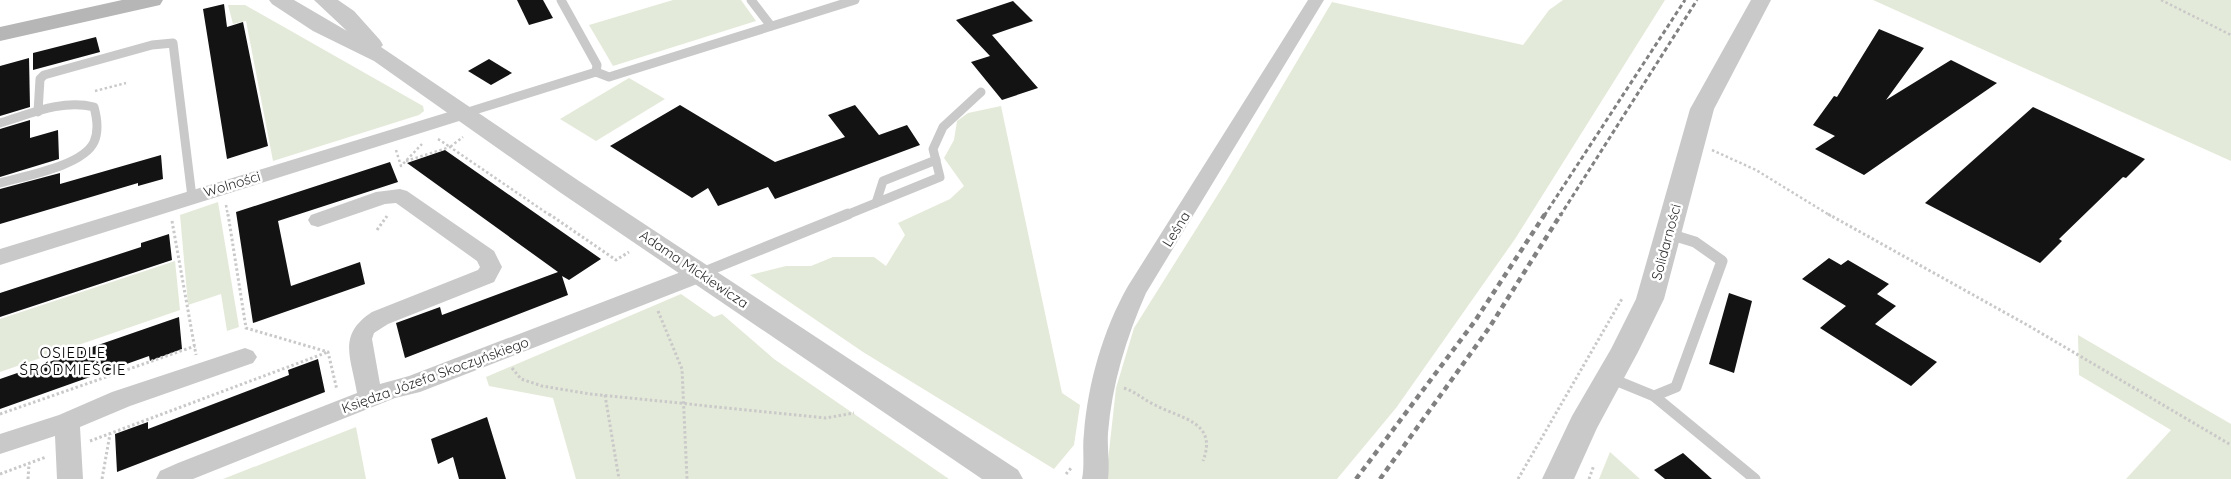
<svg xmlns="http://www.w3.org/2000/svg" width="2231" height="479" font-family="Quicksand,sans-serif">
<rect width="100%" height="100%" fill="#fff"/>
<!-- green -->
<g fill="#e4ead9">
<polygon points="673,0 741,0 756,21 613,66 589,25"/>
<polygon points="1563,0 1665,0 1515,239 1396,408 1337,479 1106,479 1116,388 1134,328 1227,180 1332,2 1523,45 1549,10"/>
<polygon points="1873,0 2231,0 2231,161"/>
<polygon points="228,5 245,5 423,106 424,111 419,115 273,161 246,21 233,24"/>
<polygon points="629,78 665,99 596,141 560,119"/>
<polygon points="1001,106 1062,393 1080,405 1074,445 1054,469 863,352 750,275 786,266 811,266 833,257 874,257 886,266 905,235 898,223 950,199 964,186 944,158 954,140 957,121 968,113"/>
<polygon points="218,202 239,327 227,331 221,294 188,305 180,215"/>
<polygon points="175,261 180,310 0,372 0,319"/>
<polygon points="681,294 714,317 722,314 774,359 949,479 576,479 553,398 489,386 486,377"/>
<polygon points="2078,335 2231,424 2231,479 2126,479 2171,430 2079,375"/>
<polygon points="356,427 366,479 223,479"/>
<polygon points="1610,452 1640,479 1599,479"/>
</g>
<!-- building -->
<g fill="#131313">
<polygon points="517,0 543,0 553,18 529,25"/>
<polygon points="1013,1 1033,21 992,35 1038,88 1002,100 971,62 990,56 956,20"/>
<polygon points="224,4 227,27 243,22 268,146 227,159 203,9"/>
<polygon points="1879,29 1924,48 1886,100 1951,60 1997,83 1864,175 1815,149 1835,136 1813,125 1834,96 1837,97"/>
<polygon points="96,37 100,52 33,70 33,53"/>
<polygon points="29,58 30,107 0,116 0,66"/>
<polygon points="489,59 512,73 491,85 468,71"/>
<polygon points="680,105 775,162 845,137 828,115 855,105 879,135 907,125 920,145 775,199 768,187 718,206 708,188 692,198 610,146"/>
<polygon points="2033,107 2145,159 2126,178 2123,177 2059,239 2062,241 2040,263 1925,203"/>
<polygon points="30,120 30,138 58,130 59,159 0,177 0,129"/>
<polygon points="445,150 601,259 569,280 562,276 568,295 405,358 396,323 440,307 442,315 558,272 407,163"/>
<polygon points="161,155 163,179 138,186 138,183 0,224 0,189 60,173 60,184"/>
<polygon points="390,162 398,182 278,221 291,286 360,262 365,284 253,323 236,212"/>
<polygon points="169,234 172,260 0,317 0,293 141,247 141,243"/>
<polygon points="1829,258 1841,265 1848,260 1889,284 1877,294 1896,306 1875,324 1937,362 1911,386 1820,328 1846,306 1802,279"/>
<polygon points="1729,293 1752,301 1734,373 1709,364"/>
<polygon points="179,317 182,349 150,361 149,356 0,409 0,379"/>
<polygon points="318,359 325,392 117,472 115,434 148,422 148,429 289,375 288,370"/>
<polygon points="487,417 506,479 459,479 453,457 438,464 431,439"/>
<polygon points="1683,453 1712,479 1665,479 1654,470"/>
</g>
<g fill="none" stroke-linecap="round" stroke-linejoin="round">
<!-- path-far1 -->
<g stroke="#c9c9c9" stroke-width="2.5" stroke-dasharray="2.5 2.5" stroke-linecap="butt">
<polyline points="2161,0 2231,35"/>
<polyline points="95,91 126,83"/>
<polyline points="438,139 450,147 463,137"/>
<polyline points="396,150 401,166 422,144"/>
<polyline points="1712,150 1756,170 1831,216"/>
<polyline points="406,161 450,147 551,216"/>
<polyline points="226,205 228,216"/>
</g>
<!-- path -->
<g stroke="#c9c9c9" stroke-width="3" stroke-dasharray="2.5 2.5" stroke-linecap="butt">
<polyline points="228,214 246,328 328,352 337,390"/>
<polyline points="549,214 616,260 629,252"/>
<polyline points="1828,214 2029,326 2231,445"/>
<polyline points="172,221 196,355"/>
<polyline points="377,230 387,216"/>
<polyline points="658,311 682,369 687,479"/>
<polyline points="512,368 521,379 542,386 590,394 826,418 854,413"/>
<path d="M 1124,388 C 1136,392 1144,400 1155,405 C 1182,419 1218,422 1203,461"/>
<polyline points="605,395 619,479"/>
<polyline points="0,414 195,346"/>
<polyline points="90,441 328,352"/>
<polyline points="0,474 46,457"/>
<polyline points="1066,474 1072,467"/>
<polyline points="28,479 29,464"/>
<polyline points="102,479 110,434"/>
<polyline points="1518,479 1623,297"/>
<polyline points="1589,479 1594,465"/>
</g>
<!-- service-far1 -->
<g stroke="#c9c9c9" stroke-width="9">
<polyline points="561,0 597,65 596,72"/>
<polyline points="751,0 771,26"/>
<polyline points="38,112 40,79 44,75 152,45 173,43 192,197"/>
<polyline points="465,113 596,72 609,77 855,0"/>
<path d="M 0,123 C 30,114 62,99 94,107 C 97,118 99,131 94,142 C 83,166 24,176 0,183"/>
<polyline points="876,203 883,181 936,160"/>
<polyline points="844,216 940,177 933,149 943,127 981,92"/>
</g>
<!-- service -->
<g stroke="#c9c9c9" stroke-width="11">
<polyline points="702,273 848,214"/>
<polyline points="1610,378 1654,396 1755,479"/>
<polyline points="1654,396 1676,387 1722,261 1695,242 1669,234"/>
</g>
<!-- minor -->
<g fill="#c9c9c9" fill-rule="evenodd">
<path d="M 1308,0 L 1324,0 L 1146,293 C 1126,338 1112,384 1108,433 C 1107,448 1110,464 1108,479 L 1082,479 C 1085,464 1082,448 1084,433 C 1088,383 1103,330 1128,286 Z"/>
<polygon points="465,107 472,109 474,113 472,117 0,265 0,249"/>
<path d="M 400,189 L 407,191 L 494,251 L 502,267 L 494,282 L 388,324 L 374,333 L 372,339 L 380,384 L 409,376 L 694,267 L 702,265 L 710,267 L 713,273 L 710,279 L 420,392 L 395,398 L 193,479 L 156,479 L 160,471 L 178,463 L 357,393 C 351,357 337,335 372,312 L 478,270 L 480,267 L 477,261 L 396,203 L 385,204 L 318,227 L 311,225 L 308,220 L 311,215 L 376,192 Z"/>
<polygon points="245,348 253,351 257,357 253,363 130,406 80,427 83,479 57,479 55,436 0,454 0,434 59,415 112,392"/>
</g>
<!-- tertiary -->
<g fill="#c9c9c9" fill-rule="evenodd">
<polygon points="269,0 294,0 347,31 314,0 338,0 354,11 380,40 383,45 381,47 579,181 1018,470 1023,479 982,479 561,193 374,61 313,31 272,4"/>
<polygon points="1751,0 1771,0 1714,109 1664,299 1638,352 1597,428 1574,479 1542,479 1572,416 1611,349 1636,299 1690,109"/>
</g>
<!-- secondary -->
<polygon fill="#b6b6b6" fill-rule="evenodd" points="122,0 163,0 160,5 0,41 0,27"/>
<!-- rail-far1 -->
<g stroke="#818181" stroke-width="3" stroke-dasharray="4.5 3" stroke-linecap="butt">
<polyline points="1544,216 1685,0"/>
<polyline points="1560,216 1697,0"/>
</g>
<!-- rail -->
<g stroke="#818181" stroke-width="4.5" stroke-dasharray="5.5 4.5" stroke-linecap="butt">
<polyline points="1356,479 1475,321 1545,214"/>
<polyline points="1380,479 1489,328 1561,214"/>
</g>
</g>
<g text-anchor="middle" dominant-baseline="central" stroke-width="5" stroke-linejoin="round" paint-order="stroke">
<!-- street labels -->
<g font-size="14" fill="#2c2c2c" stroke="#fff">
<text transform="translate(232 184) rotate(-17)">Wolności</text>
<text transform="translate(1176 229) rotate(-58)">Leśna</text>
<text transform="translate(1666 242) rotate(-75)">Solidarności</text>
<text transform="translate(694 269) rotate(34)">Adama Mickiewicza</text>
<text transform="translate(435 375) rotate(-20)">Księdza Józefa Skoczyńskiego</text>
</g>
<!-- neighbourhood labels -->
<g font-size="15" letter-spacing="1" fill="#000" stroke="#fff">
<text x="73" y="352">OSIEDLE<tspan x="73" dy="17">ŚRÓDMIEŚCIE</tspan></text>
</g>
</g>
</svg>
